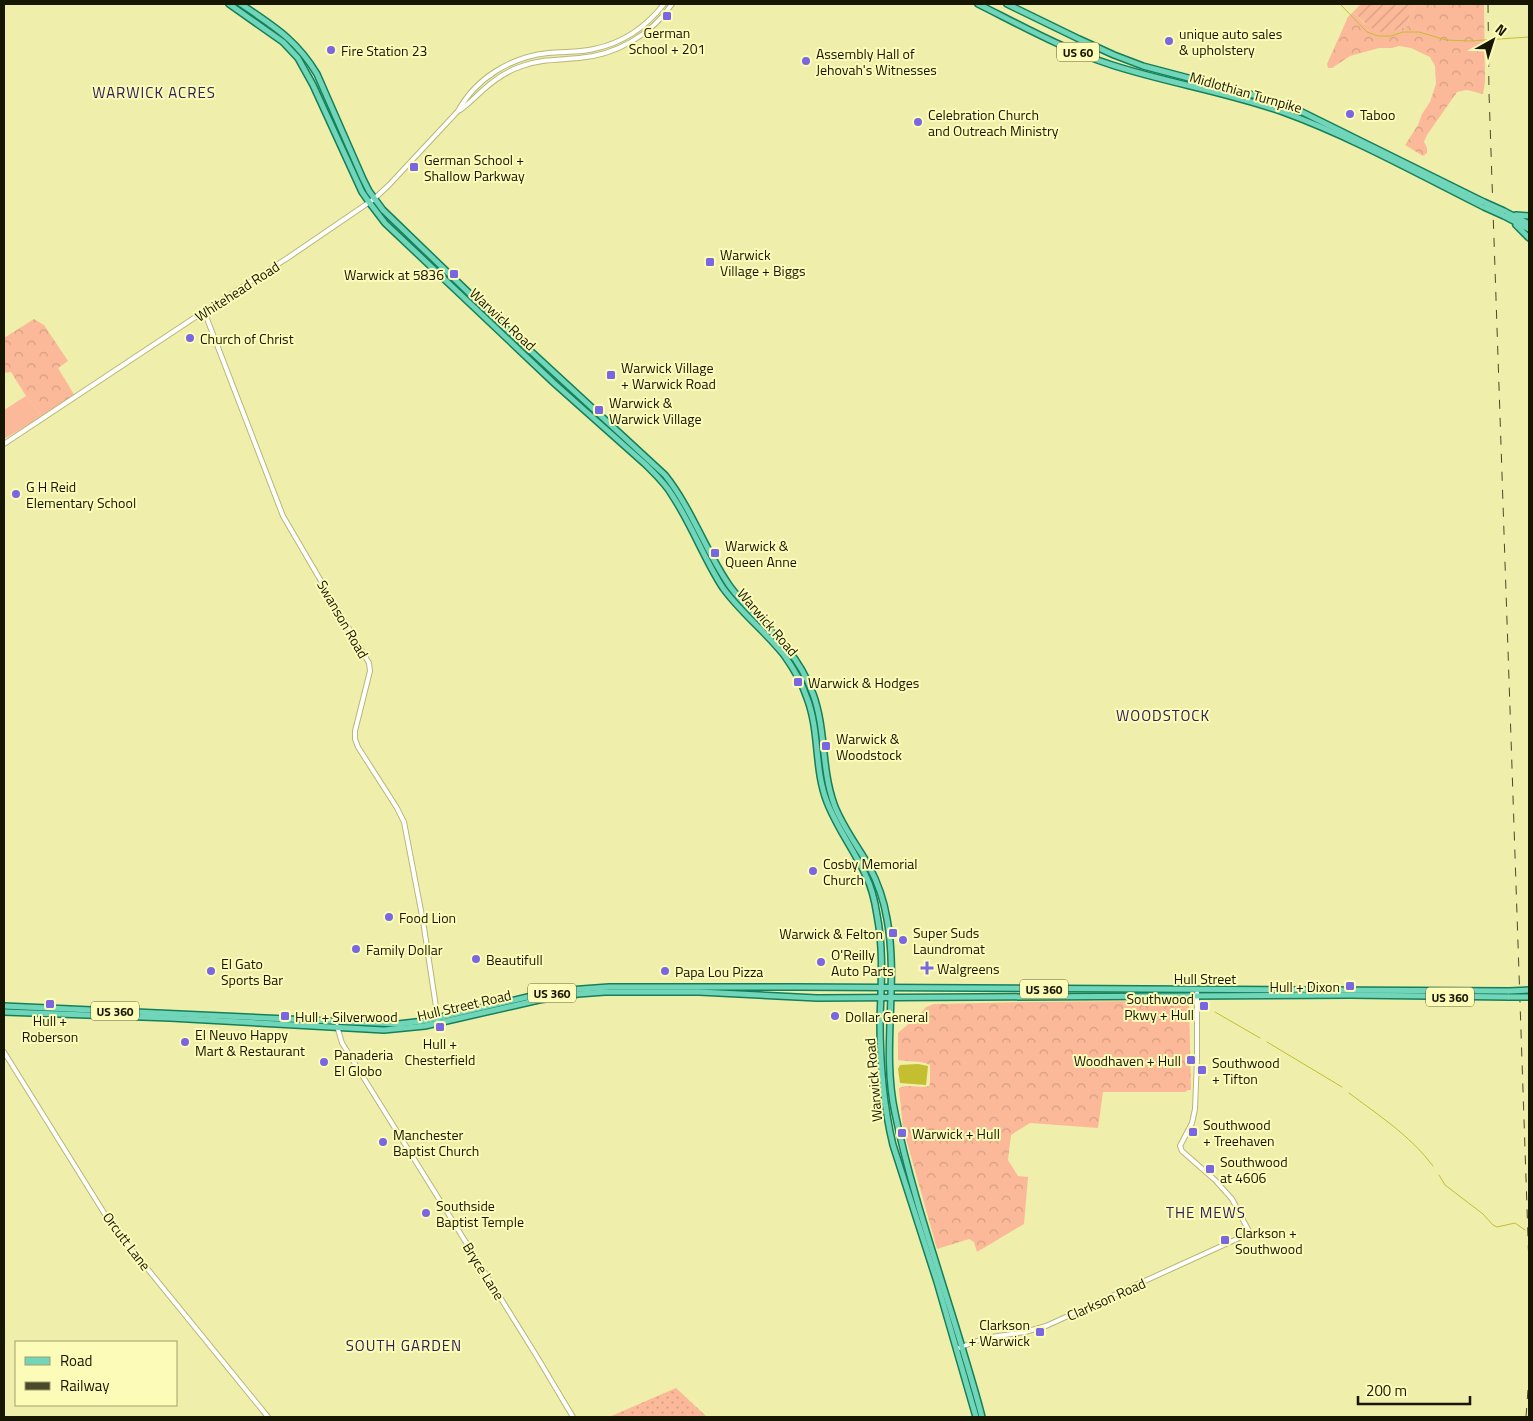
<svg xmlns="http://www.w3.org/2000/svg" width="1533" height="1421" font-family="'Titillium Web',sans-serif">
<defs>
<pattern id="forest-crowns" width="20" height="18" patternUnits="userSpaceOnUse" patternTransform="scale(1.25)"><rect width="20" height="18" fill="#fbb999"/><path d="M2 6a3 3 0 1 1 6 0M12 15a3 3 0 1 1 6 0" fill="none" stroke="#d69e82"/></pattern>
<pattern id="park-dots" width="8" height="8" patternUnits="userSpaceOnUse" patternTransform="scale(1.25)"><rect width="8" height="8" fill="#fbb999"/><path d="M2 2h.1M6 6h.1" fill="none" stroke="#d69e82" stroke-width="1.8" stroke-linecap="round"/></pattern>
<pattern id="garden-furrows" width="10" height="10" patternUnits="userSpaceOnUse" patternTransform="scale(1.25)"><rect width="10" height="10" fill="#fbb999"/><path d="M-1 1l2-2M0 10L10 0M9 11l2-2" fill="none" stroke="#d69e82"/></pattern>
</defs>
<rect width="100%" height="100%" fill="#efeeab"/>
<!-- grass -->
<polygon fill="#fbb999" points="26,396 42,417 4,439 4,410"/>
<!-- forest -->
<g fill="url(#forest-crowns)">
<polygon points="1420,4 1484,4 1485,82 1483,94 1467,90 1457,92 1427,135 1424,142 1427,148 1427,153 1423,156 1405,145 1418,125 1422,114 1430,102 1436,84 1435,66 1430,57 1411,48 1399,46 1392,48 1379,48 1350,56 1332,68 1328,68 1327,64 1348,17 1353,12 1364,23 1383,32 1407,27 1410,12"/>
<polygon points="34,319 44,325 68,361 58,368 75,396 42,417 26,396 11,372 4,373 4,338"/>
<path d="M 1157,999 L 1184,999 L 1189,1003 L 1191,1090 L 1188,1090 L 1185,1092 L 1103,1092 L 1098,1128 L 1030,1123 L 1011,1135 L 1008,1160 L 1018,1176 L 1028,1177 L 1024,1224 L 977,1252 L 974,1242 L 969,1239 L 937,1249 L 903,1128 L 899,1090 L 899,1088 C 909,1083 919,1089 929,1086 L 930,1083 L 930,1065 C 921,1060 908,1062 898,1060 L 898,1033 L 920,1014 L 926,1007 L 934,1004 L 1030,1002 L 1152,1001 Z"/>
</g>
<!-- park -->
<polygon fill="url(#park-dots)" points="676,1388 707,1417 609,1417"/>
<!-- garden -->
<path fill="url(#garden-furrows)" d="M 1361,4 L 1420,4 L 1410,12 L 1407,27 C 1400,28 1390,32 1383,32 C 1371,31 1361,19 1353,12 Z"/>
<!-- water -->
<polygon fill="#c4be31" points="918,1064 928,1066 926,1085 900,1083 898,1069 900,1065"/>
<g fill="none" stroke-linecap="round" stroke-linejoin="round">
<!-- stream -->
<g stroke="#c4be31" stroke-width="1">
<polyline points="1340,4 1367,32 1378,36 1391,36 1403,32 1419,32 1446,40 1470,41 1529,37"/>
<polyline points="1215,1012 1260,1038"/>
<polyline points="1267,1042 1342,1087"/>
<path d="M 1349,1093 C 1378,1115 1411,1136 1433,1166"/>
<polyline points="1439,1175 1445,1185 1483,1214 1493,1225 1497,1227 1515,1223 1525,1230"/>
</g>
<!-- minor casing -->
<g stroke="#b9b676" stroke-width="6">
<g id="minor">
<path d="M 460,110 C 469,104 475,97 483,90 C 494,80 507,71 522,66 C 541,59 559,60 579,58 C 616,55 651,35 672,4"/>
<polyline points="204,311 283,516 369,663 370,671 355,731 355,739 358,747 397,808 404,822 423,921 438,1020"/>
<path d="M 4,444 L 194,318 L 289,257 L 374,199 L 389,185 L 458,111 C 476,78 511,57 548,53 C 563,51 579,53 594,49 C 623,43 646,27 664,4"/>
<polyline points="337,1026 342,1043 536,1355 573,1417"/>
<polyline points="4,1052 111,1224 268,1417"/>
<polyline points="956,1349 985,1338 1025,1332 1046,1326 1250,1233 1232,1199 1215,1180 1182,1151 1180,1146 1192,1123 1195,1109 1197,1059 1197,993"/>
</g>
</g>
<!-- major casing -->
<g stroke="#14805a" stroke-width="8">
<g id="major">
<path d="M 229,4 L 283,42 L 298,58 L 313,85 L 362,192 L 369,202 L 385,223 L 554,383 L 645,464 C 655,474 665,483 672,495 C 692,525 704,559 723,588 C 741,613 765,631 784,655 C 794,669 802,683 807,698 C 820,732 814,769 827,802 C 837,828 854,850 866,876 C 872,888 875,902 877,915 C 884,951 881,986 880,1021 C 880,1063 883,1104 893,1145 L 937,1282 L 976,1417"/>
<path d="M 241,4 C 273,26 296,39 317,74 L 363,179 L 369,191 L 383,210 L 497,320 L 665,475 C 692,509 705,550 729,585 C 746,609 770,627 788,650 C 799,663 807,678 813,694 C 826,729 821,768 834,804 C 842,826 857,845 869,866 C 878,883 884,901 887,919 C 899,983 881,1049 895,1113 C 911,1191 938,1267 961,1344 C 968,1368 976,1393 982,1417"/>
<path d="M 978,4 C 1022,26 1065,50 1112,65 C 1168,83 1227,92 1283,112 C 1352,137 1418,174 1484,207"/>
<polyline points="1007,4 1079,39 1114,55 1143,66 1257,96 1296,109 1484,202"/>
<polyline points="1504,211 1529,224"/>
<polyline points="1516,215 1529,216"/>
<polyline points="1504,216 1529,229"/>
<polyline points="1516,225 1529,238"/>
<polyline points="4,1006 398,1024 424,1021 536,995 568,990 609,987 796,987 1509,991"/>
<polyline points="4,1012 170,1018 384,1030 425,1026 539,1000 578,994 605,992 699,992 817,998 1350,995 1509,997"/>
</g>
</g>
<!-- minor -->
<use href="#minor" stroke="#fff" stroke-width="4"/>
<!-- major -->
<use href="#major" stroke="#71d5b9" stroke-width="5"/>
<!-- rail -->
<g stroke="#4a4929" stroke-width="1" stroke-dasharray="9 9" stroke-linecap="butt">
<polyline points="1488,4 1489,93 1529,1266"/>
<polyline points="1526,1417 1529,1376"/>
</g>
<!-- major-bridge casing -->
<g stroke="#14805a" stroke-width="8" stroke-linecap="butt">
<g id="major-bridge">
<polyline points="1484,202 1504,211"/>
<polyline points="1484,207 1504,216"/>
<polyline points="1509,991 1529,990"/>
<polyline points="1509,997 1529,997"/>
</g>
</g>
<!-- major-bridge -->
<use href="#major-bridge" stroke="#71d5b9" stroke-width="5"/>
</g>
<!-- markers -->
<g fill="#7966e2" stroke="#fdfbb8" stroke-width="2">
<rect x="662" y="11" width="10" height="10" rx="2.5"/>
<circle cx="1169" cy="41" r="5"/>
<circle cx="331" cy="50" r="5"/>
<circle cx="806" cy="61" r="5"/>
<circle cx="1350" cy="114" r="5"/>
<circle cx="918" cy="122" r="5"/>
<rect x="409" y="162" width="10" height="10" rx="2.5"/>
<rect x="705" y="257" width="10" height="10" rx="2.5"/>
<rect x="449" y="269" width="10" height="10" rx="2.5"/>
<circle cx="190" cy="338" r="5"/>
<rect x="606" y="370" width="10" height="10" rx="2.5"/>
<rect x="594" y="405" width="10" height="10" rx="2.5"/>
<circle cx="16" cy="494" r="5"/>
<rect x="710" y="548" width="10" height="10" rx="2.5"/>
<rect x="793" y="677" width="10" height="10" rx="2.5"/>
<rect x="821" y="741" width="10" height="10" rx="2.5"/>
<circle cx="813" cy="871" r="5"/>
<circle cx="389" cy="917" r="5"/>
<rect x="888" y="928" width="10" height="10" rx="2.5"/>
<circle cx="903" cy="940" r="5"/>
<circle cx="356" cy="949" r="5"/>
<circle cx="476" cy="959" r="5"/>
<circle cx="821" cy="962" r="5"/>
<path d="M924.5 960.5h5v5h5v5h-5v5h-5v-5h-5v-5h5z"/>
<circle cx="211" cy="971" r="5"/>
<circle cx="665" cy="971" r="5"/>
<rect x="1345" y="981" width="10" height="10" rx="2.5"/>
<rect x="45" y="999" width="10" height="10" rx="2.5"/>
<rect x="1199" y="1001" width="10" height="10" rx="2.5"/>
<rect x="280" y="1011" width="10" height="10" rx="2.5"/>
<circle cx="835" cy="1016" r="5"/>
<rect x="435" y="1022" width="10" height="10" rx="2.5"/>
<circle cx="185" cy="1042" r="5"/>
<rect x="1186" y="1055" width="10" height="10" rx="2.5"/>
<circle cx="324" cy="1062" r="5"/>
<rect x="1197" y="1065" width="10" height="10" rx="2.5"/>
<rect x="1188" y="1127" width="10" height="10" rx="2.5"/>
<rect x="897" y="1128" width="10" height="10" rx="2.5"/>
<circle cx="383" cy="1142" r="5"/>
<rect x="1205" y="1164" width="10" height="10" rx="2.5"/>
<circle cx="426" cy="1213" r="5"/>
<rect x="1220" y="1235" width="10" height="10" rx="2.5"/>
<rect x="1035" y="1327" width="10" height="10" rx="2.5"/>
</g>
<g text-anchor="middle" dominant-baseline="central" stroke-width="4" stroke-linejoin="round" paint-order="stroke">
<!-- shield labels -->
<g fill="#fdfbb8" stroke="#5c5b37" stroke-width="1">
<rect x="1057" y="42.5" width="42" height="19" rx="4"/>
<rect x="1020" y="979.5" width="48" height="19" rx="4"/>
<rect x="528" y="983.5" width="48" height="19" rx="4"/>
<rect x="1426" y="987.5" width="48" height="19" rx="4"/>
<rect x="91" y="1001.5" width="48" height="19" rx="4"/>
</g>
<g font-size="12" font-weight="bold" fill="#171600">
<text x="1078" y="52">US 60</text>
<text x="1044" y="989">US 360</text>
<text x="552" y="993">US 360</text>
<text x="1450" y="997">US 360</text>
<text x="115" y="1011">US 360</text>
</g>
<!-- poi labels -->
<g font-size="14" fill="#171600" stroke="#fdfbb8" text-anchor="start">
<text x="667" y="32" text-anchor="middle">German<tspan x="667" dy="16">School + 201</tspan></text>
<text x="1179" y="33">unique auto sales<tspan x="1179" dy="16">&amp; upholstery</tspan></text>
<text x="341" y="50">Fire Station 23</text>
<text x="816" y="53">Assembly Hall of<tspan x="816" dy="16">Jehovah's Witnesses</tspan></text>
<text x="928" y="114">Celebration Church<tspan x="928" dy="16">and Outreach Ministry</tspan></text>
<text x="1360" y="114">Taboo</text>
<text x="424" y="159">German School +<tspan x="424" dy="16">Shallow Parkway</tspan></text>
<text x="720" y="254">Warwick<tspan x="720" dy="16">Village + Biggs</tspan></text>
<text x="444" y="274" text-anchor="end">Warwick at 5836</text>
<text x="200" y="338">Church of Christ</text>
<text x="621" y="367">Warwick Village<tspan x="621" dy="16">+ Warwick Road</tspan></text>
<text x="609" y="402">Warwick &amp;<tspan x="609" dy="16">Warwick Village</tspan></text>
<text x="26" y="486">G H Reid<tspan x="26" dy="16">Elementary School</tspan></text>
<text x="725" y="545">Warwick &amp;<tspan x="725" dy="16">Queen Anne</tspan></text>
<text x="808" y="682">Warwick &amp; Hodges</text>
<text x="836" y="738">Warwick &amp;<tspan x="836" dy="16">Woodstock</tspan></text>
<text x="823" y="863">Cosby Memorial<tspan x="823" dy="16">Church</tspan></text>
<text x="399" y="917">Food Lion</text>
<text x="913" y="932">Super Suds<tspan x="913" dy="16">Laundromat</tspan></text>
<text x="883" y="933" text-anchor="end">Warwick &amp; Felton</text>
<text x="366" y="949">Family Dollar</text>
<text x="831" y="954">O'Reilly<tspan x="831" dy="16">Auto Parts</tspan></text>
<text x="486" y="959">Beautifull</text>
<text x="221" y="963">El Gato<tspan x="221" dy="16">Sports Bar</tspan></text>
<text x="937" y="968">Walgreens</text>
<text x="675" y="971">Papa Lou Pizza</text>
<text x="1340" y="986" text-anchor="end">Hull + Dixon</text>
<text x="1194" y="998" text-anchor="end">Southwood<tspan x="1194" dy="16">Pkwy + Hull</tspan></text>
<text x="295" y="1016">Hull + Silverwood</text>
<text x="845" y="1016">Dollar General</text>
<text x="50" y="1020" text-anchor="middle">Hull +<tspan x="50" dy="16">Roberson</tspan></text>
<text x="195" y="1034">El Neuvo Happy<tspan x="195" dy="16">Mart &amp; Restaurant</tspan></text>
<text x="440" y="1043" text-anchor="middle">Hull +<tspan x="440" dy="16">Chesterfield</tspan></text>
<text x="334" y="1054">Panaderia<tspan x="334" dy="16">El Globo</tspan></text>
<text x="1181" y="1060" text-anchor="end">Woodhaven + Hull</text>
<text x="1212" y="1062">Southwood<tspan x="1212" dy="16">+ Tifton</tspan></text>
<text x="1203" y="1124">Southwood<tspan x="1203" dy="16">+ Treehaven</tspan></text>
<text x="912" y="1133">Warwick + Hull</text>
<text x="393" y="1134">Manchester<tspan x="393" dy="16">Baptist Church</tspan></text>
<text x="1220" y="1161">Southwood<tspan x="1220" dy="16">at 4606</tspan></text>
<text x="436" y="1205">Southside<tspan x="436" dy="16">Baptist Temple</tspan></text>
<text x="1235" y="1232">Clarkson +<tspan x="1235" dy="16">Southwood</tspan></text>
<text x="1030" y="1324" text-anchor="end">Clarkson<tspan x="1030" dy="16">+ Warwick</tspan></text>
</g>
<!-- street labels -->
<g font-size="14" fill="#171600" stroke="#fdfbb8">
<text transform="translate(1246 92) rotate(16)">Midlothian Turnpike</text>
<text transform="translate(237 291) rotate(-33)">Whitehead Road</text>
<text transform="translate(503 319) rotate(43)">Warwick Road</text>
<text transform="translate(343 619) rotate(60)">Swanson Road</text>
<text transform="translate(768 622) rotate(49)">Warwick Road</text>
<text x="1205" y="978">Hull Street</text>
<text transform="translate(464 1005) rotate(-13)">Hull Street Road</text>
<text transform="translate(873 1080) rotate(-95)">Warwick Road</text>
<text transform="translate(127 1241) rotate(53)">Orcutt Lane</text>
<text transform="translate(484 1271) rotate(58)">Bryce Lane</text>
<text transform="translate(1106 1299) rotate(-24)">Clarkson Road</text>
</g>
<!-- neighbourhood labels -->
<g font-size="15" letter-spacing="1" fill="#2b215b" stroke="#fdfbb8">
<text x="154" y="92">WARWICK ACRES</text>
<text x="1163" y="715">WOODSTOCK</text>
<text x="1206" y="1212">THE MEWS</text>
<text x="404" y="1345">SOUTH GARDEN</text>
</g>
</g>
<!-- border -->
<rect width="1533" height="1421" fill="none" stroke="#171600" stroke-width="10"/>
<!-- legend -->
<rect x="15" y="1341" width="162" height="65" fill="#fdfbb8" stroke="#a19f6e"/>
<rect x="25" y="1357" width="25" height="8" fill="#71d5b9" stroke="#a19f6e"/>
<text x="60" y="1366" font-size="15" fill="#171600">Road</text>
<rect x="25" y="1382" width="25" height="8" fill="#4a4929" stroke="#a19f6e"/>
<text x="60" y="1391" font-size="15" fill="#171600">Railway</text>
<!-- north arrow -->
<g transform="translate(1493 40) rotate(39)" stroke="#fdfbb8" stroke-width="4" paint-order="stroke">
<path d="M0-4L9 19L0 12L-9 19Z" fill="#171600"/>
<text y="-8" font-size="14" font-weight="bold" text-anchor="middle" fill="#171600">N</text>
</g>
<!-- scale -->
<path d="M1358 1396v8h112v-8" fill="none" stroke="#171600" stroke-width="2.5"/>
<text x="1366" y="1396" font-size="15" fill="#171600" stroke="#fdfbb8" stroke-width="4" paint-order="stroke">200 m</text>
</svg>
